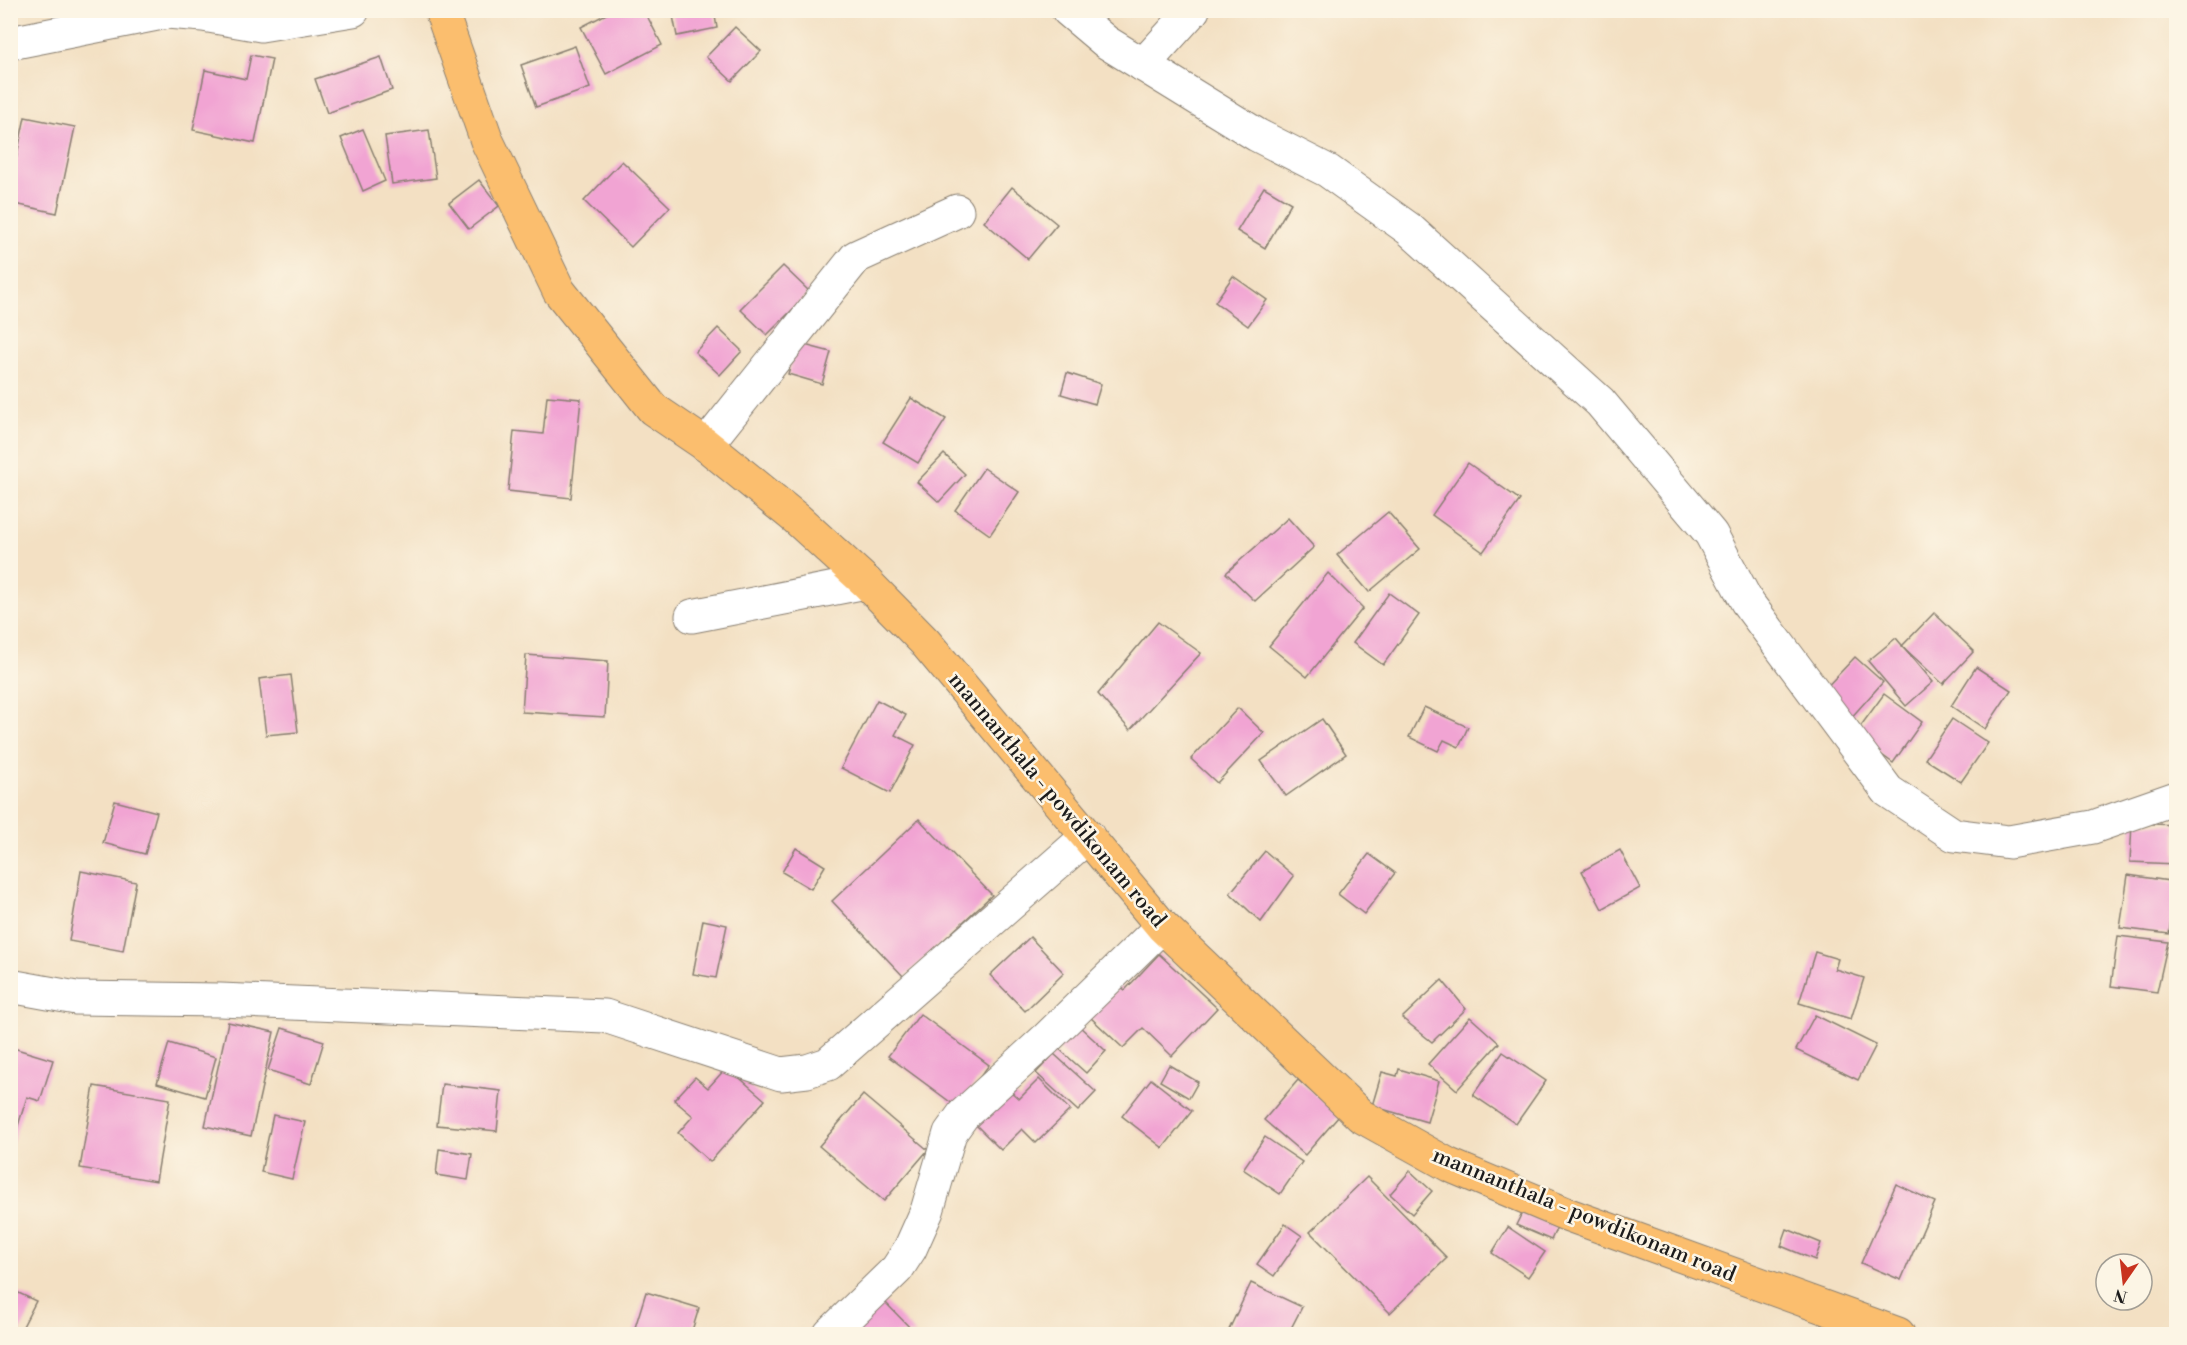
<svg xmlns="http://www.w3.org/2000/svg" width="2187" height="1345" font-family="'Libre Bodoni',serif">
<rect width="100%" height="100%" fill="#fcf5e5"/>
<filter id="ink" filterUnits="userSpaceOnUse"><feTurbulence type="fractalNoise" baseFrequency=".0167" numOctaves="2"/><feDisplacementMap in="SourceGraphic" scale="12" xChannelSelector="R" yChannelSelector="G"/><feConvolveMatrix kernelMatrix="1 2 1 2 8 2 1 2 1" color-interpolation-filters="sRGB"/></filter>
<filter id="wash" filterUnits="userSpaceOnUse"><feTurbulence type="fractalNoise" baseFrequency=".008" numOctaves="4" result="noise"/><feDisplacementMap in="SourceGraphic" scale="24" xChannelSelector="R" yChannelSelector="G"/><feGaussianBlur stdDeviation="1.35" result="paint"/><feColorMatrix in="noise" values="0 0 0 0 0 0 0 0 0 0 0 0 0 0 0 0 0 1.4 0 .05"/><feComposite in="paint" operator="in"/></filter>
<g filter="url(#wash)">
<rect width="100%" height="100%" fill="#f3e0c3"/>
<g id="blocks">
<!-- building -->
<g fill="#f1a4d3">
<polygon points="614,10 644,10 662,45 606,74 581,27"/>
<polygon points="714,10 717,28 677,36 672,11"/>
<polygon points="735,27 761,51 732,81 706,57"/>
<polygon points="575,46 590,88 536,107 521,65"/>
<polygon points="251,55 272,59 255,143 193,130 205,70 246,79"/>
<polygon points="381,57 392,90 327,113 315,79"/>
<polygon points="25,117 75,127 57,213 10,203 10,188"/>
<polygon points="363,129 385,181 363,191 341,138"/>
<polygon points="429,130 436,178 392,184 385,136"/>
<polygon points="622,161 670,207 631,247 584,201"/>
<polygon points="479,180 499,206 469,229 449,203"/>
<polygon points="1012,187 1057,224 1028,259 984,222"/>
<polygon points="1264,187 1291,203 1265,248 1237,231"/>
<polygon points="783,266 810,292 767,335 740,309"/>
<polygon points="1233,276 1267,300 1248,326 1215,302"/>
<polygon points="718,328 742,351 720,375 695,352"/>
<polygon points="797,343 831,352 822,384 788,374"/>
<polygon points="1067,373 1101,384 1095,404 1061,394"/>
<polygon points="547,396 581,399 571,498 508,491 514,431 543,434"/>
<polygon points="911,398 946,419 918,463 883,442"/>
<polygon points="944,454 965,474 939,502 917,482"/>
<polygon points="1468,463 1520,500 1483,552 1432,515"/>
<polygon points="984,468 1019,492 990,535 955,510"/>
<polygon points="1388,512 1420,549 1369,592 1337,555"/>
<polygon points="1288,518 1314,547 1255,601 1226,573"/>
<polygon points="1328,573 1363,608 1307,677 1269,646"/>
<polygon points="1389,593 1419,615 1383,665 1353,643"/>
<polygon points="1934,613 1974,651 1943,684 1902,646"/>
<polygon points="1158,622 1201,653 1130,730 1098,694"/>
<polygon points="1896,638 1933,682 1906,706 1868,661"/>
<polygon points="526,655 608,661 605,717 522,712"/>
<polygon points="1855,657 1883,682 1849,720 1820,694"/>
<polygon points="1976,667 2011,690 1985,729 1951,706"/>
<polygon points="291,675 298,732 266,735 259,679"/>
<polygon points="1884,694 1922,722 1893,763 1854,735"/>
<polygon points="877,700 906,715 895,735 915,745 890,793 841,768"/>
<polygon points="1424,707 1468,727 1459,747 1444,740 1438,751 1409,737"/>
<polygon points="1238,708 1264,733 1217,783 1191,759"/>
<polygon points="1322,719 1346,754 1286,796 1261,761"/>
<polygon points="1952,719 1988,743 1961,782 1925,759"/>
<polygon points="115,801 157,812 145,854 103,843"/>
<polygon points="919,819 992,895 904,977 832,901"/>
<polygon points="2132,823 2176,825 2176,864 2130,862"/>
<polygon points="796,848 825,866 811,889 782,872"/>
<polygon points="1620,850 1640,888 1602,909 1582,871"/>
<polygon points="1265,851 1294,876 1261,922 1230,893"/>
<polygon points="1369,854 1395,873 1364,914 1338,894"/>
<polygon points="81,871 136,882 123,951 69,941"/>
<polygon points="2128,875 2176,882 2169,934 2120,928"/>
<polygon points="703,920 727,925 716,978 693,974"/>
<polygon points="2118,936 2168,942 2157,992 2111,986"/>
<polygon points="1030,937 1064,973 1025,1011 990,975"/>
<polygon points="1815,952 1838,959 1835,969 1864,978 1851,1019 1799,1003"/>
<polygon points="1159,954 1217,1008 1172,1056 1143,1028 1123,1048 1090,1017 1120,986 1125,990"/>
<polygon points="1442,980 1466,1009 1432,1042 1402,1018"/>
<polygon points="920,1014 989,1065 957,1107 888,1056"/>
<polygon points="1815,1015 1876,1045 1858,1080 1796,1050"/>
<polygon points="1470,1017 1499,1043 1457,1090 1428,1064"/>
<polygon points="228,1022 274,1032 251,1136 205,1126"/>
<polygon points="1078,1025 1106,1051 1086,1073 1057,1047"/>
<polygon points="282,1028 324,1041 311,1084 268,1070"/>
<polygon points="169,1043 216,1057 205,1097 157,1083"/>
<polygon points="10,1047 53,1060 40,1101 27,1097 11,1148"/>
<polygon points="1503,1052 1546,1081 1516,1124 1473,1095"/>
<polygon points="1054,1054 1096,1092 1078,1111 1036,1073"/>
<polygon points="1169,1065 1198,1082 1189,1098 1160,1081"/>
<polygon points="727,1067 765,1100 710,1162 678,1133 693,1116 674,1100 695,1077 708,1088"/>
<polygon points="1399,1069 1439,1081 1427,1122 1372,1106 1382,1072 1397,1076"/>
<polygon points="1039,1079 1070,1110 1036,1143 1022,1129 1001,1150 974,1123 1008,1089 1019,1099"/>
<polygon points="1151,1079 1192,1111 1163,1148 1122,1116"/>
<polygon points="1298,1080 1339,1116 1305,1155 1264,1120"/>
<polygon points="442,1084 501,1091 497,1131 437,1125"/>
<polygon points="94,1086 170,1099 156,1181 80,1168"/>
<polygon points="863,1095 928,1150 884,1201 819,1146"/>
<polygon points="273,1115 305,1122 292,1179 261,1172"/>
<polygon points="1265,1137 1302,1162 1280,1194 1243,1169"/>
<polygon points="439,1149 472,1154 468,1180 436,1175"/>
<polygon points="1410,1171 1432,1191 1412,1214 1390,1194"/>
<polygon points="1367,1177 1447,1258 1390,1313 1310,1232"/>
<polygon points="1896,1184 1935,1202 1901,1280 1861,1263"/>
<polygon points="1522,1213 1557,1227 1551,1240 1516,1225"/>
<polygon points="1285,1224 1302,1236 1274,1276 1257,1264"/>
<polygon points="1508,1227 1545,1252 1528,1277 1492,1253"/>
<polygon points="1787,1229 1821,1243 1815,1260 1781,1246"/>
<polygon points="1251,1283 1302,1307 1288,1334 1227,1334"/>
<polygon points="10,1289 36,1301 19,1334 10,1334"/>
<polygon points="646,1292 699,1308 691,1334 633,1334"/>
<polygon points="885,1302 916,1334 850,1334"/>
</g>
</g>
</g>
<g filter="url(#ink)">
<use href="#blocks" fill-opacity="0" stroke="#887e70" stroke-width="1.5"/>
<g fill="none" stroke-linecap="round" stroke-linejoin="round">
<!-- minor casing -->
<g stroke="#887e70" stroke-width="35">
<g id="minor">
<polyline points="1068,10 1106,42 1257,135 1328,171 1409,229 1600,402 1711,534 1747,602 1888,791 1954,835 2009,842 2093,827 2176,798"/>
<polyline points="10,43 167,12 203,15 261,25 353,10"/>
<polyline points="1143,65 1193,10"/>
<polyline points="706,445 856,257 957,211"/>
<polyline points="692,616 866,582"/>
<polyline points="10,986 76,998 220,1000 605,1016 781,1074 807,1071 828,1064 1088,836"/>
<polyline points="830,1334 897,1269 910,1249 927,1211 950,1133 963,1115 1046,1039 1162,926"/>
</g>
</g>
<!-- major casing -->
<g stroke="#887e70" stroke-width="35">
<polyline id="major" points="441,10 487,141 559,291 653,409 706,445 797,519 866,582 925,642 1162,926 1361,1116 1449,1165 1566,1214 1898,1334"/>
</g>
<!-- minor -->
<use href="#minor" stroke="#fff" stroke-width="33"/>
<!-- major -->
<use href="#major" stroke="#fbbe6e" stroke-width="33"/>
</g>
</g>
<g text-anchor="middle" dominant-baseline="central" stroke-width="5" stroke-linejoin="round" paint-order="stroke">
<!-- street labels -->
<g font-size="22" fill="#1c1c1c" stroke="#fcf5e5">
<text transform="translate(1057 800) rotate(50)">mannanthala - powdikonam road</text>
<text transform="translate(1584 1215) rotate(22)">mannanthala - powdikonam road</text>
</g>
</g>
<!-- margin -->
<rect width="2187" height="1345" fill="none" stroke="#fcf5e5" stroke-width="36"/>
<!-- north arrow -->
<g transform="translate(2124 1282) rotate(194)"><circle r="28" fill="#fcf5e5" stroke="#a29e95" stroke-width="1.5"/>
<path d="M0-4.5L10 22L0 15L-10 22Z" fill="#c8321e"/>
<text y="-9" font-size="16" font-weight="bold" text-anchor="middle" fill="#1c1c1c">N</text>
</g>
</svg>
